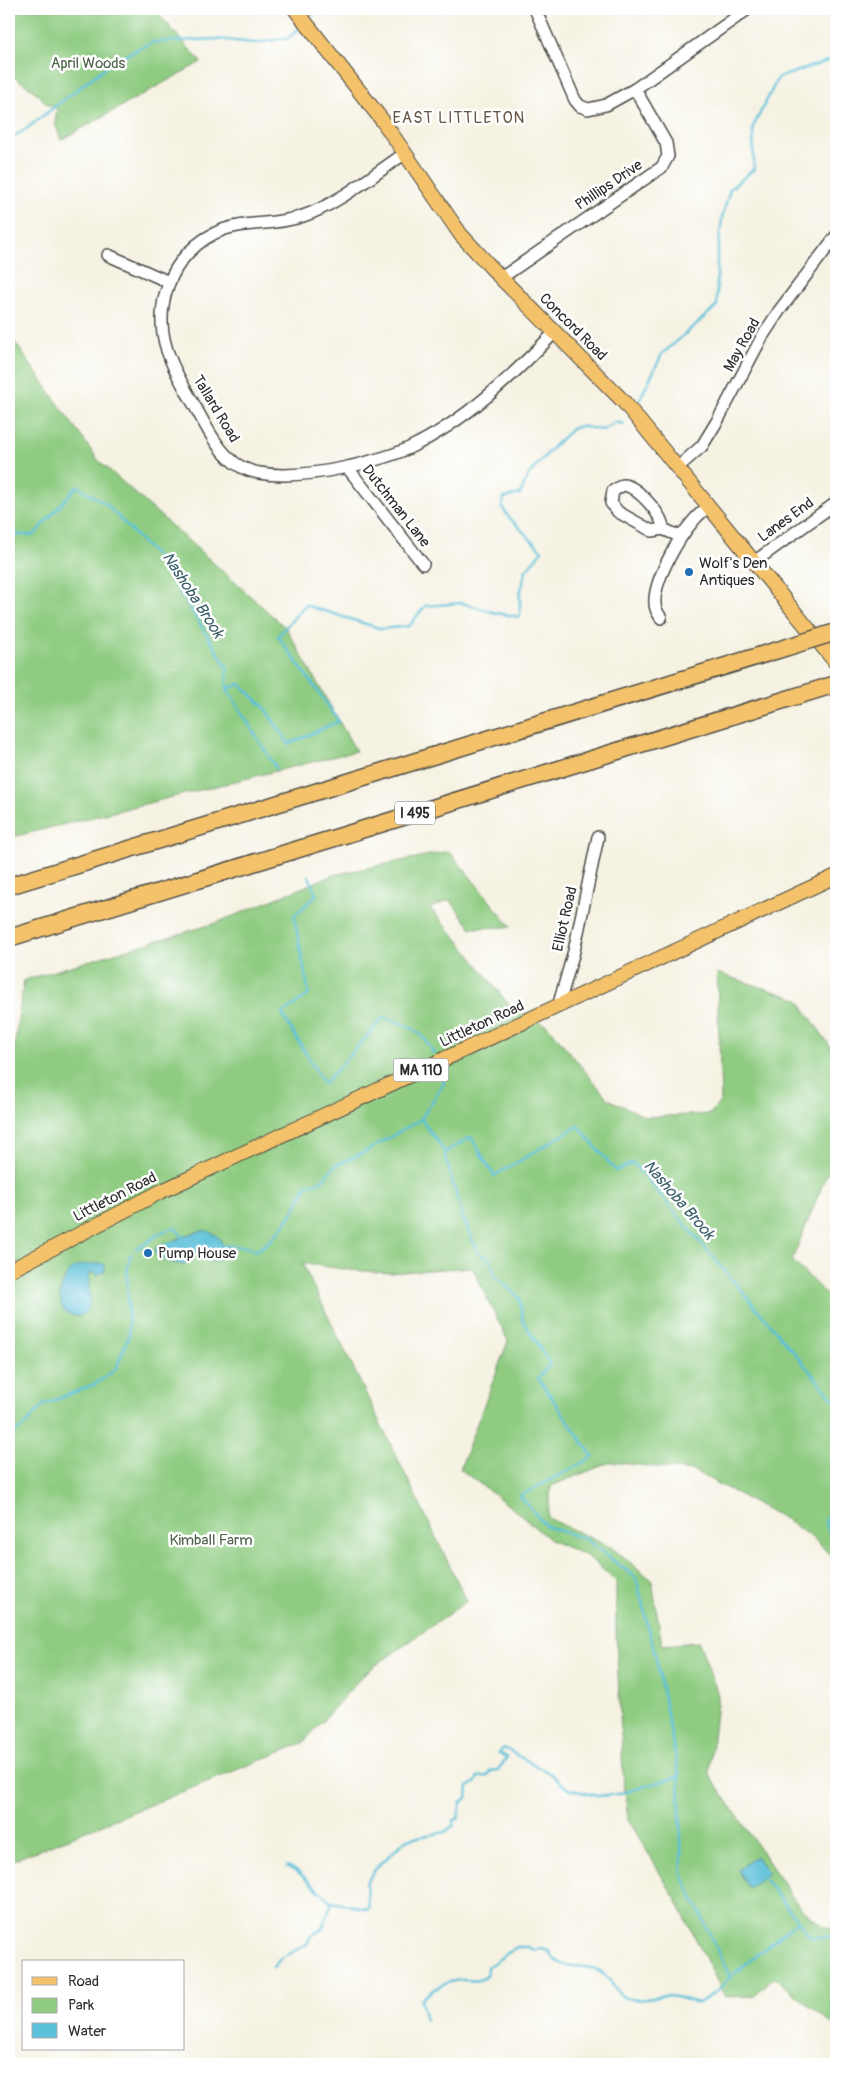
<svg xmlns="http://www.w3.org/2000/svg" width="845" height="2073" font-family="Pangolin,sans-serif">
<rect width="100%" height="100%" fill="#fff"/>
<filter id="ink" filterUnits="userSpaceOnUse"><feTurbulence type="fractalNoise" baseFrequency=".02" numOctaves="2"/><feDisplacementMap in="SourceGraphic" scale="10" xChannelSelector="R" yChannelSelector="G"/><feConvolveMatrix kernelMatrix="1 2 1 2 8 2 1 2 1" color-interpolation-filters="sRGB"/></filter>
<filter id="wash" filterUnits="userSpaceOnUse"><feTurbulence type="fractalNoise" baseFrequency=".0096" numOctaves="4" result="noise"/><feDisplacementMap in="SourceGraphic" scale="20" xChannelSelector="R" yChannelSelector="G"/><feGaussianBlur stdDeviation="1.12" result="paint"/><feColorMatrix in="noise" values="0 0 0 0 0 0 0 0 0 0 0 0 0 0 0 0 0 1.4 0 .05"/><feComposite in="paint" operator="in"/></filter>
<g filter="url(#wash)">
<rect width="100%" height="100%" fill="#f5f2e2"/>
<!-- green -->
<g fill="#8fcc82" stroke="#5d7c56">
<polygon points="9,9 154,9 201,62 61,140 55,123 57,109 47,104 33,90 9,73"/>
<polygon points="9,334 98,460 286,628 356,751 9,838"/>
<polygon points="449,851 511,927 471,928 450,900 430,908 464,947 513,1010 548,1026 608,1099 646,1117 710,1114 721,1101 717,973 798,999 836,1055 836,1167 826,1176 792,1260 836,1304 836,1561 814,1539 787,1520 694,1471 611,1462 551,1486 548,1518 612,1548 652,1580 662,1645 699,1642 718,1694 709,1774 800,1908 825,1927 836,1928 836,2027 774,1977 755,1996 725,1997 676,1900 628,1819 623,1774 616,1636 616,1581 587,1556 550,1540 512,1508 460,1469 508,1341 472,1267 390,1273 350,1270 302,1263 467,1601 365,1673 303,1743 9,1862 9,1082 24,980 216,923 333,875"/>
</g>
<!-- water -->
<g fill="#5bc0d9" stroke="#437682">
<path d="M 205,1230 C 222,1236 226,1243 218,1260 L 210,1261 L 199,1250 L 184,1265 L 169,1262 L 156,1255 L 155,1249 L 157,1247 L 190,1234 Z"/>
<path d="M 101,1263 L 105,1265 L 105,1271 L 98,1275 L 91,1272 C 83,1287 99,1305 80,1316 C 52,1318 57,1279 74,1268 C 82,1263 92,1265 101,1263 Z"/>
<polygon points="756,1856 768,1873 748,1888 738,1870"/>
</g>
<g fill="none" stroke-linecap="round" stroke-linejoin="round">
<!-- stream -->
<g stroke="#5bc0d9" stroke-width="2.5">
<polyline points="313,15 319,9"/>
<polyline points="9,139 26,129 115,60 153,42 217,39 255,43 289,38 299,28"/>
<polyline points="637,405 662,354 717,306 717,258 722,218 730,189 754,169 753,127 778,78 836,58"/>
<polyline points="9,535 34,535 77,486 106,504 162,563 227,667 227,689 276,768"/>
<polyline points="227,689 240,684 264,707 289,744 339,721 278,636 305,605 382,629 409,626 425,606 462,603 496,613 520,617 520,594 526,570 542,551 507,515 502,506 504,498 520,494 530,473 553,447 572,429 580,426 603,430 615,422 624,424"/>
<path d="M 309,876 L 316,895 L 294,916 L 309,994 L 282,1014 L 324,1084 L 384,1017 C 410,1027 421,1028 434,1054"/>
<polyline points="440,1069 444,1083 421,1119 445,1152 471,1137 494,1176 578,1126 616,1171 633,1163 836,1402"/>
<polyline points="445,1152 445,1157 464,1220 478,1253 490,1259 495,1276 519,1297 523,1321 550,1364 538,1378 593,1457 520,1496 546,1526 585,1539 636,1578 656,1658 679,1775 682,1875 730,1977 798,1921 810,1937 833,1937 836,1939"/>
<path d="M 219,1245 L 248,1247 L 255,1251 C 280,1238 295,1210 307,1185 L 321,1181 L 336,1165 L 365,1152 L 421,1119"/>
<path d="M 136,1249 C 151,1242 157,1231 175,1228 L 185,1239"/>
<polyline points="9,1435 22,1428 43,1405 97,1383 116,1369 129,1335 127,1271 131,1254"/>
<polyline points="836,1493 825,1522 836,1547"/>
<polyline points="287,1866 296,1870 332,1902 369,1909 366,1883 377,1867 407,1839 445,1832 454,1825 454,1820 458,1819 461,1802 467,1798 468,1787 475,1783 478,1777 488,1776 490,1771 498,1770 507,1757 498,1753 504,1748 551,1774 568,1789 598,1796 619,1794 679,1776"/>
<polyline points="763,1877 798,1921"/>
<polyline points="273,1967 282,1957 306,1945 311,1936 322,1929 332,1902"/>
<path d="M 426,2020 L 421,2000 C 432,1989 444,1982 460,1980 C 472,1979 475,1984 486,1976 L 489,1966 L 517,1947 L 528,1947 L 534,1950 L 542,1949 L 549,1951 C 559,1973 583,1962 600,1971 C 614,1979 613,1996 630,1999 C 645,2002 651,1997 664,1996 C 675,1995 689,2001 699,2003 L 717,1991 L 730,1977"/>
</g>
</g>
</g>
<g filter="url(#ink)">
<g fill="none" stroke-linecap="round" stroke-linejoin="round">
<!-- minor casing -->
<g stroke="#494946" stroke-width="14">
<g id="minor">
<polyline points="535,9 575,100 580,106 588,109 606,105 635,89 748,9"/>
<path d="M 404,154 C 376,173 335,206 303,216 C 259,231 227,213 188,253 C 171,271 161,297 162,323 C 163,356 183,384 198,412 C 207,428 216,446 229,458 C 237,466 248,471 259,473 C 288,478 320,473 348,467 C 368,462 390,457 409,448 C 466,421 512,376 555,332"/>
<polyline points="108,255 169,282"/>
<polyline points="501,278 662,167 668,156 666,143 635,89"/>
<polyline points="347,467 423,564"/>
<polyline points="677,468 702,446 719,418 762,337 779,311 836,236"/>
<path d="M 663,529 L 652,531 L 618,512 L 611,503 L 613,491 L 623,485 C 636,485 664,516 663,529 L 681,537"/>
<polyline points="754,562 836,503"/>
<path d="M 661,618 C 658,613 655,610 655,604 C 653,581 679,537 694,520 C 698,515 703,511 708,507"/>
<polyline points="558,1007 574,951 598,837"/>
</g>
</g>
<!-- major casing -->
<g stroke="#494946" stroke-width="16">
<g id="major">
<polyline points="295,9 382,120 461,235 501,278 624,402 836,663"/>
<polyline points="9,1271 162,1191 836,876"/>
</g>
</g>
<!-- highway casing -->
<g stroke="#494946" stroke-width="19">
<g id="highway">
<polyline points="9,886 791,646"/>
<polyline points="9,938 836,684"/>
</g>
</g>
<!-- minor -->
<use href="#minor" stroke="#fff" stroke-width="11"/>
<!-- major -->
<use href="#major" stroke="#f4c26a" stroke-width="14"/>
<!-- highway -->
<use href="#highway" stroke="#f4c26a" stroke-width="16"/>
<!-- highway-bridge casing -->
<g stroke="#494946" stroke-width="19" stroke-linecap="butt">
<polyline id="highway-bridge" points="791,646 836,632"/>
</g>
<!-- highway-bridge -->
<use href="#highway-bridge" stroke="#f4c26a" stroke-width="16"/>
</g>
</g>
<!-- markers -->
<g fill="#1f6fb2" stroke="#fff" stroke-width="2">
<circle cx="689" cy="572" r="5"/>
<circle cx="148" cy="1253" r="5"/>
</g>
<g text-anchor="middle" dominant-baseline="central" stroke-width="5" stroke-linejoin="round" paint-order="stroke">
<!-- shield labels -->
<g fill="#fff" stroke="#6b6b6b" stroke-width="1">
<rect x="395" y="801.5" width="40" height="23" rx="4"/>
<rect x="393.5" y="1058.5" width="55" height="23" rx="4"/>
</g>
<g font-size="14" font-weight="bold" fill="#2b2b2b">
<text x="415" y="813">I 495</text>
<text x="421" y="1070">MA 110</text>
</g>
<!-- park labels -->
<g font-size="15" fill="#4e6349" stroke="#fff">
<text x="88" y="63">April Woods</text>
<text x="211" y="1540">Kimball Farm</text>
</g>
<!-- street labels -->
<g font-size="15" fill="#2b2b2b" stroke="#fff">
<text transform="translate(609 185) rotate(-34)">Phillips Drive</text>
<text transform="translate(573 327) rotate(45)">Concord Road</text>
<text transform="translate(742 345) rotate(-61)">May Road</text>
<text transform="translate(216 409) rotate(59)">Tallard Road</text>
<text transform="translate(396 506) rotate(52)">Dutchman Lane</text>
<text transform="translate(786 520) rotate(-36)">Lanes End</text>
<text transform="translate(565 919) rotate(-77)">Elliot Road</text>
<text transform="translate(482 1024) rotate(-25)">Littleton Road</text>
<text transform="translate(115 1197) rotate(-27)">Littleton Road</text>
</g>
<!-- poi labels -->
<g font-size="15" fill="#2b2b2b" stroke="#fff" text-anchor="start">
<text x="699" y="563">Wolf's Den<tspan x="699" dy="17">Antiques</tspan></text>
<text x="158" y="1253">Pump House</text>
</g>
<!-- neighbourhood labels -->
<g font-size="16" letter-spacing="1" fill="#685644" stroke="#fff">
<text x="459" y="118">EAST LITTLETON</text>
</g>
<!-- water labels -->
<g font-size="16" font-style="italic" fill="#3c5f68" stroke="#fff">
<text transform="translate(193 595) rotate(57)">Nashoba Brook</text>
<text transform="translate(679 1200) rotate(49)">Nashoba Brook</text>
</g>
</g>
<!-- margin -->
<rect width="845" height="2073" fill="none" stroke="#fff" stroke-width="30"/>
<!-- legend -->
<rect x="22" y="1960" width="162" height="90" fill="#ffffff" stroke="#aaaaaa"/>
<rect x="32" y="1977" width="25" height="8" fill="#f4c26a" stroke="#aaaaaa"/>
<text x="68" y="1986" font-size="15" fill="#2b2b2b">Road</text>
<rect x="32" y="1998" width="25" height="15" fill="#8fcc82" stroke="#aaaaaa"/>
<text x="68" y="2010" font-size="15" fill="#2b2b2b">Park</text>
<rect x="32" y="2023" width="25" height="15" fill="#5bc0d9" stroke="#aaaaaa"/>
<text x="68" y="2036" font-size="15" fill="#2b2b2b">Water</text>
</svg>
